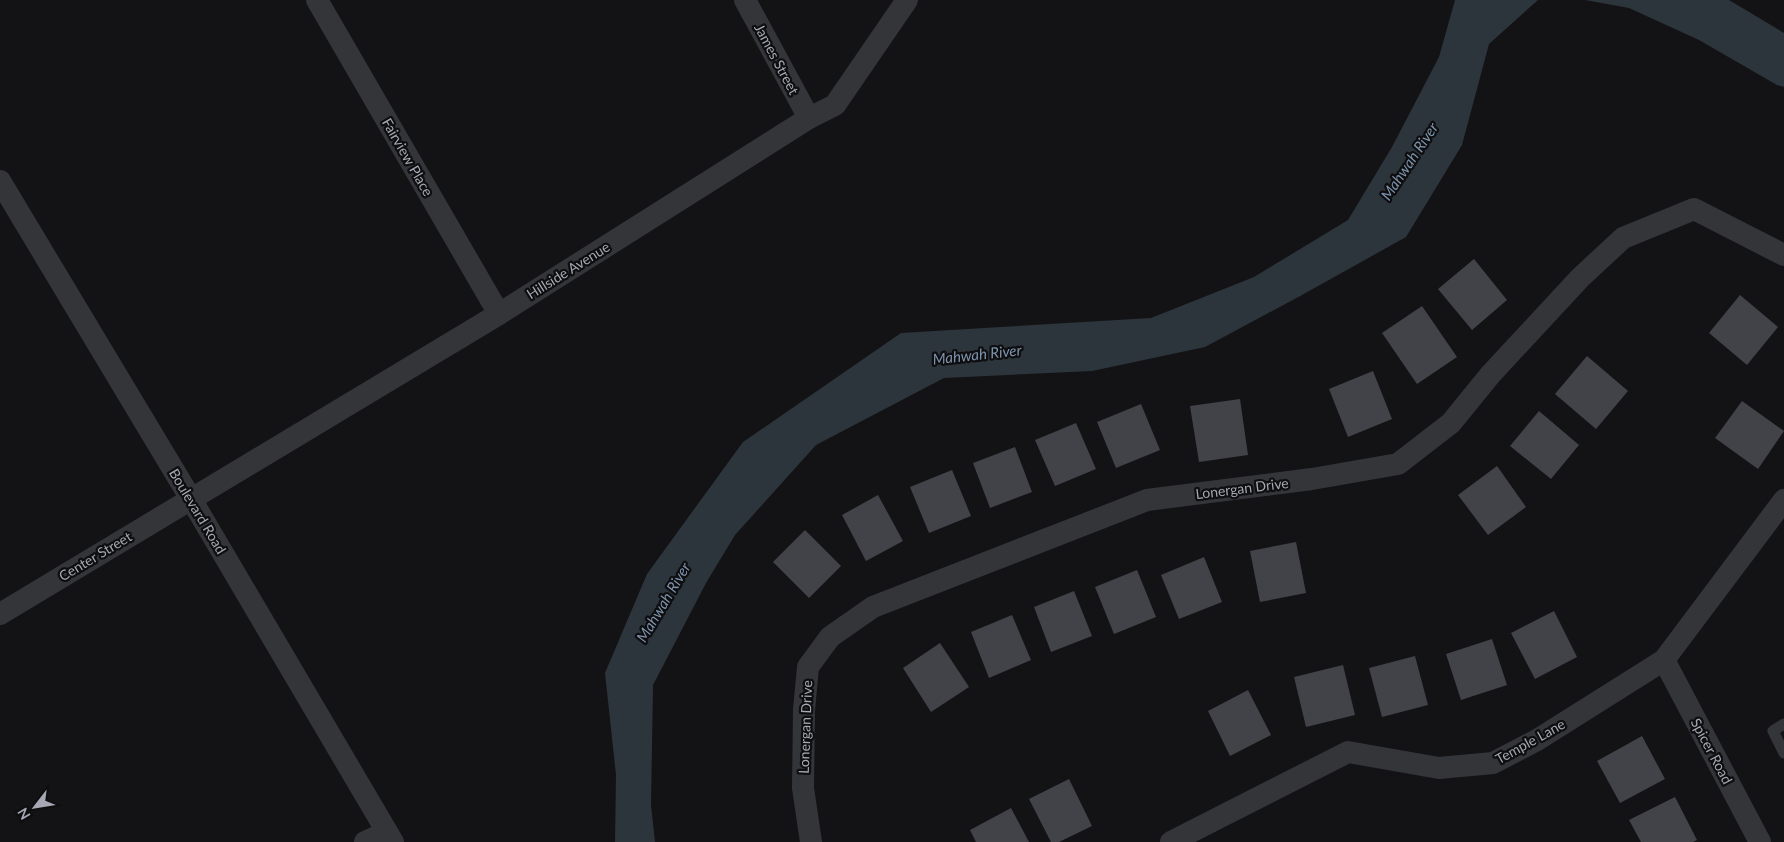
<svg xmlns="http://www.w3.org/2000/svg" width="1784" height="842" font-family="Lato,sans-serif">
<rect width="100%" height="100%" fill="#131315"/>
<!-- water -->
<g fill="#2d353c">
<polygon points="1455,0 1538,0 1489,44 1462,145 1406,237 1302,295 1205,347 1092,371 944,378 816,445 735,535 706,583 653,685 651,805 655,842 615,842 616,775 605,673 647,574 743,442 901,333 1151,318 1254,277 1348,220 1392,147 1439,57"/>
<polygon points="1585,0 1729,0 1784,33 1784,87 1777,85 1699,40 1629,8"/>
</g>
<!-- building -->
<g fill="#424348">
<polygon points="1474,259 1507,300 1472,330 1438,289"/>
<polygon points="1740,295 1778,327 1747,365 1709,333"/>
<polygon points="1422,306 1457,357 1417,384 1382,333"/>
<polygon points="1587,356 1628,391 1596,429 1555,394"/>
<polygon points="1373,371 1392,419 1348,437 1329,389"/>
<polygon points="1240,399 1248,455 1199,462 1190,406"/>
<polygon points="1742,401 1784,431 1758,469 1715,438"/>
<polygon points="1141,404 1160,450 1116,468 1097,422"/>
<polygon points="1539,411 1579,445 1551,479 1510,446"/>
<polygon points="1076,423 1096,469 1055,486 1035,440"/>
<polygon points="1015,447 1032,492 990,508 973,463"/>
<polygon points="1497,466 1526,507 1488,535 1458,495"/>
<polygon points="952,470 971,516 929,533 910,487"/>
<polygon points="878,495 903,541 866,561 842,515"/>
<polygon points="805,530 841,566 809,598 773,562"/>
<polygon points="1296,542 1306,593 1260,602 1250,551"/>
<polygon points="1204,557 1222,602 1179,619 1161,575"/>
<polygon points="1137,570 1156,617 1114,634 1095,587"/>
<polygon points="1074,591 1092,636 1051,652 1034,607"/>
<polygon points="1554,611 1577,657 1535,679 1511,633"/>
<polygon points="1012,615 1031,660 989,678 971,632"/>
<polygon points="1492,639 1507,685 1461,700 1446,654"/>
<polygon points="940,643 969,687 931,712 903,668"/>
<polygon points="1415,656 1428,705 1382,717 1369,668"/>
<polygon points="1343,665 1355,715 1306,727 1294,677"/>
<polygon points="1248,690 1271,735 1230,756 1208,711"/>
<polygon points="1642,736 1665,779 1620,803 1597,761"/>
<polygon points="1069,779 1092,826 1059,842 1051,842 1029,799"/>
<polygon points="1675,797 1697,840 1693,842 1641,842 1629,820"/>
<polygon points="1011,808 1029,842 976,842 970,830"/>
</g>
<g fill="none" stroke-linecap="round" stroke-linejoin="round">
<!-- service -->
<polyline stroke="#343539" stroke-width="11" points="1784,724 1773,731 1784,753"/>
<!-- minor -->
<g stroke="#343539" stroke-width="22">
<polyline points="317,0 499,314"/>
<polyline points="745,0 809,118"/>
<polyline points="0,181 191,499 393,842"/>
<polyline points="0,614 499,314 809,118 835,105 907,0"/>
<polyline points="1664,660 1760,842"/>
<polyline points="365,842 387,832"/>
<polyline points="811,842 803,788 804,710 808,667 830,637 873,607 1147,500 1312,479 1398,464 1451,423 1490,375 1580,278 1623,238 1694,209 1784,255"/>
<polyline points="1171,842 1348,752 1439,768 1493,763 1537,740 1664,660 1784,500"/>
</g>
</g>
<g text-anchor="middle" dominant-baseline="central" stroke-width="4.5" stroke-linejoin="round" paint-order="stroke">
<!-- street labels -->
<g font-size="14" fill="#a6a9b4" stroke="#0e0e10">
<text transform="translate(777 59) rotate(62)">James Street</text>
<text transform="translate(408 157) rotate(60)">Fairview Place</text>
<text transform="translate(568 270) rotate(-32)">Hillside Avenue</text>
<text transform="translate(1242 488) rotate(-7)">Lonergan Drive</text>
<text transform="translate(198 511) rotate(59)">Boulevard Road</text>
<text transform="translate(95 556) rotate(-31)">Center Street</text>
<text transform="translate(805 727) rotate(-88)">Lonergan Drive</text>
<text transform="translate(1530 741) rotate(-29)">Temple Lane</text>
<text transform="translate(1712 751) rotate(62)">Spicer Road</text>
</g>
<!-- water labels -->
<g font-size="15" font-style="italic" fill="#7e94ad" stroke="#0e0e10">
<text transform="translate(1409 161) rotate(-56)">Mahwah River</text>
<text transform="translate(977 354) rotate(-6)">Mahwah River</text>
<text transform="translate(663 602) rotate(-59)">Mahwah River</text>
</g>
</g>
<!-- north arrow -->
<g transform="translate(35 807) rotate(239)" stroke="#0e0e10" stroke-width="4" paint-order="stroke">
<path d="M0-4L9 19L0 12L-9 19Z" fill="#a6a9b4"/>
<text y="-8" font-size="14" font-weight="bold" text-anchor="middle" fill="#a6a9b4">N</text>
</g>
</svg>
